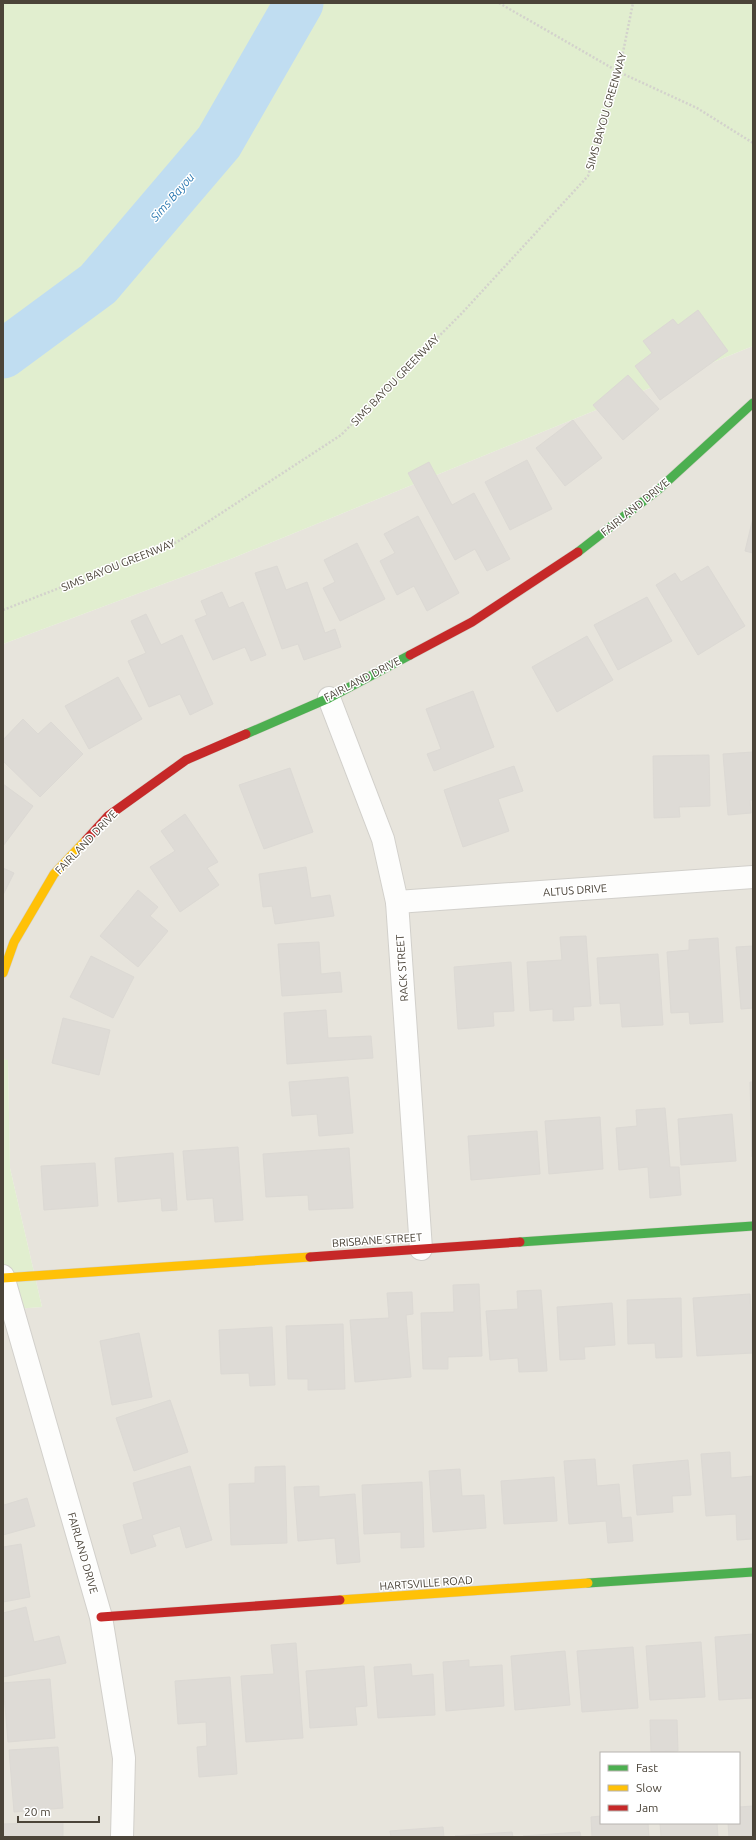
<svg xmlns="http://www.w3.org/2000/svg" width="756" height="1840" font-family="Ubuntu,sans-serif">
<rect width="100%" height="100%" fill="#f4f2ee"/>
<!-- residential -->
<path fill="#e7e4dc" fill-rule="evenodd" d="M 753,346 L 753,1837 L 3,1837 L 3,1310 L 42,1307 L 10,1168 L 8,1061 L 3,1059 L 3,644 L 233,558 ZM 601,1753 L 739,1753 L 739,1823 L 601,1823 Z"/>
<!-- green -->
<g fill="#e1eecf">
<polygon points="3,3 753,3 753,346 233,558 3,644"/>
<polygon points="3,1059 8,1060 10,1168 42,1307 3,1310"/>
</g>
<g fill="none" stroke-linecap="round" stroke-linejoin="round">
<!-- river -->
<polyline stroke="#c0ddf1" stroke-width="49" points="3,354 98,284 219,142 299,3"/>
</g>
<!-- building -->
<g fill="#dedbd6" stroke="#dcd9d4">
<polygon points="698,310 728,351 660,400 635,366 652,353 643,341 673,319 678,325"/>
<polygon points="628,375 659,409 623,440 593,405"/>
<polygon points="573,420 602,458 565,486 536,448"/>
<polygon points="527,460 552,509 510,530 485,482"/>
<polygon points="429,462 452,505 474,493 510,559 487,571 475,549 455,560 408,473"/>
<polygon points="418,516 459,593 427,611 414,586 397,595 380,561 395,553 384,534"/>
<polygon points="753,518 753,553 745,551"/>
<polygon points="357,543 385,599 340,621 323,588 335,582 324,560"/>
<polygon points="277,566 286,590 307,582 325,633 335,629 341,647 304,660 298,644 282,649 255,573"/>
<polygon points="708,566 745,626 698,655 656,585 675,573 681,582"/>
<polygon points="222,592 229,608 243,602 266,655 251,661 245,647 213,660 195,620 207,615 201,601"/>
<polygon points="647,597 672,641 618,670 594,625"/>
<polygon points="146,614 161,645 182,635 213,704 190,715 180,694 149,707 128,661 146,653 131,621"/>
<polygon points="587,636 613,680 557,712 532,667"/>
<polygon points="118,677 142,719 89,749 65,706"/>
<polygon points="473,691 494,747 434,771 427,754 441,749 426,709"/>
<polygon points="23,719 38,734 51,722 83,754 40,797 3,761 3,740"/>
<polygon points="753,752 753,800 750,800 751,813 728,815 723,754"/>
<polygon points="709,755 710,806 679,807 680,817 654,818 653,756"/>
<polygon points="514,766 523,791 498,799 509,831 463,847 444,790"/>
<polygon points="290,768 313,832 264,849 239,785"/>
<polygon points="3,784 33,806 3,846"/>
<polygon points="185,814 218,862 207,868 219,885 180,912 150,867 175,851 161,831"/>
<polygon points="306,867 311,898 330,895 334,916 275,924 272,906 263,907 259,874"/>
<polygon points="3,868 14,873 3,895"/>
<polygon points="138,890 158,907 150,916 168,931 138,967 100,936"/>
<polygon points="586,936 591,1006 573,1007 574,1020 553,1021 553,1009 530,1011 527,962 562,960 560,937"/>
<polygon points="718,938 723,1022 690,1024 689,1012 671,1013 667,952 689,950 689,940"/>
<polygon points="319,942 321,974 340,972 342,992 282,996 278,944"/>
<polygon points="753,946 753,1008 741,1009 736,947"/>
<polygon points="658,954 663,1025 622,1027 620,1003 600,1004 597,958"/>
<polygon points="91,956 134,977 113,1018 70,997"/>
<polygon points="511,962 514,1011 493,1012 494,1026 458,1029 454,967"/>
<polygon points="326,1010 328,1038 371,1036 373,1058 287,1064 284,1013"/>
<polygon points="63,1018 110,1030 99,1075 52,1063"/>
<polygon points="348,1077 353,1133 319,1136 317,1114 292,1116 289,1082"/>
<polygon points="750,1082 753,1082 753,1157 752,1157"/>
<polygon points="665,1108 670,1167 679,1167 681,1195 650,1198 648,1167 619,1170 616,1128 637,1126 636,1110"/>
<polygon points="732,1114 736,1161 681,1165 678,1119"/>
<polygon points="600,1117 603,1169 549,1174 545,1121"/>
<polygon points="537,1131 540,1174 471,1180 468,1136"/>
<polygon points="238,1147 243,1220 215,1222 213,1198 187,1200 183,1151"/>
<polygon points="349,1148 353,1208 309,1210 308,1195 266,1197 263,1154"/>
<polygon points="173,1153 177,1210 162,1211 161,1198 118,1202 115,1158"/>
<polygon points="95,1163 98,1206 44,1210 41,1166"/>
<polygon points="479,1284 482,1356 448,1357 448,1369 423,1369 421,1313 454,1312 453,1285"/>
<polygon points="541,1290 547,1371 519,1372 518,1358 490,1360 486,1311 518,1309 517,1291"/>
<polygon points="412,1292 413,1314 406,1315 411,1377 355,1382 350,1320 389,1318 387,1293"/>
<polygon points="750,1294 753,1353 697,1356 693,1298"/>
<polygon points="681,1298 682,1357 656,1358 655,1343 628,1344 627,1300"/>
<polygon points="612,1303 615,1345 584,1347 585,1359 560,1360 557,1307"/>
<polygon points="343,1324 345,1389 308,1390 308,1379 288,1379 286,1326"/>
<polygon points="272,1327 275,1385 250,1386 249,1373 221,1374 219,1330"/>
<polygon points="139,1333 152,1397 112,1405 100,1341"/>
<polygon points="170,1400 188,1452 134,1471 116,1418"/>
<polygon points="730,1452 731,1478 753,1476 753,1539 737,1540 736,1514 706,1516 701,1454"/>
<polygon points="595,1459 597,1486 619,1484 622,1518 631,1517 633,1541 608,1543 606,1521 569,1524 564,1461"/>
<polygon points="688,1460 691,1495 672,1496 673,1512 637,1515 633,1465"/>
<polygon points="190,1466 212,1540 186,1548 180,1526 152,1535 156,1546 131,1554 123,1525 143,1519 133,1483"/>
<polygon points="285,1466 287,1543 231,1545 229,1484 255,1483 255,1467"/>
<polygon points="460,1469 462,1496 484,1495 486,1528 433,1532 429,1471"/>
<polygon points="554,1477 557,1521 504,1524 501,1481"/>
<polygon points="422,1482 424,1547 401,1548 401,1532 364,1534 362,1485"/>
<polygon points="319,1486 319,1497 355,1494 360,1562 337,1564 335,1538 298,1541 294,1487"/>
<polygon points="27,1498 35,1526 3,1535 3,1501 4,1505"/>
<polygon points="21,1544 30,1597 3,1602 3,1547"/>
<polygon points="26,1607 34,1642 59,1636 66,1663 3,1677 3,1613"/>
<polygon points="753,1634 753,1698 719,1700 715,1637"/>
<polygon points="701,1642 705,1697 650,1700 646,1646"/>
<polygon points="296,1643 303,1738 246,1742 241,1676 274,1674 271,1645"/>
<polygon points="633,1647 638,1708 582,1712 577,1651"/>
<polygon points="565,1651 570,1705 515,1710 511,1656"/>
<polygon points="469,1660 469,1667 502,1665 504,1706 446,1711 443,1662"/>
<polygon points="411,1664 412,1676 433,1674 435,1715 378,1718 374,1667"/>
<polygon points="364,1666 367,1706 355,1707 357,1725 310,1728 306,1671"/>
<polygon points="230,1677 237,1774 199,1777 197,1747 207,1746 206,1722 178,1724 175,1681"/>
<polygon points="50,1679 55,1738 8,1742 3,1683"/>
<polygon points="650,1720 677,1720 678,1751 651,1752"/>
<polygon points="58,1747 63,1808 14,1812 9,1750"/>
<polygon points="753,1806 753,1836 729,1837 728,1823 739,1823 739,1807"/>
<polygon points="601,1816 601,1823 648,1823 649,1837 592,1837 591,1817"/>
<polygon points="63,1822 63,1837 3,1837 3,1824"/>
<polygon points="660,1823 717,1823 718,1837 661,1837"/>
<polygon points="443,1827 444,1837 391,1837 390,1831"/>
<polygon points="512,1832 513,1837 455,1836"/>
<polygon points="580,1832 581,1837 524,1837 523,1836"/>
</g>
<g fill="none" stroke-linecap="round" stroke-linejoin="round">
<!-- street casing -->
<g stroke="#d2d0cb" stroke-width="24">
<g id="street">
<polyline points="329,698 383,839 397,902 421,1249"/>
<polyline points="397,902 753,877"/>
<polyline points="3,1276 101,1617 124,1758 122,1837"/>
</g>
</g>
<!-- fast casing -->
<g stroke="#d3cfc5" stroke-width="10">
<g id="fast">
<polyline points="578,552 659,489 753,403"/>
<polyline points="246,734 329,698 410,655"/>
<polyline points="520,1242 753,1226"/>
<polyline points="588,1583 753,1572"/>
</g>
</g>
<!-- slow casing -->
<g stroke="#d3cfc5" stroke-width="10">
<g id="slow">
<polyline points="3,973 14,942 54,874 86,840"/>
<polyline points="3,1278 310,1257"/>
<polyline points="340,1600 588,1583"/>
</g>
</g>
<!-- jam casing -->
<g stroke="#d3cfc5" stroke-width="10">
<g id="jam">
<polyline points="410,655 472,622 578,552"/>
<polyline points="86,840 108,816 186,760 246,734"/>
<polyline points="310,1257 520,1242"/>
<polyline points="101,1617 340,1600"/>
</g>
</g>
<!-- path -->
<g stroke="#d3d2cc" stroke-width="2.5" stroke-dasharray="2 2" stroke-linecap="butt">
<polyline points="499,3 619,72 697,108 753,143"/>
<polyline points="3,610 177,542 341,435 463,312 588,176 619,72 633,3"/>
</g>
<!-- street -->
<use href="#street" stroke="#fdfdfc" stroke-width="22"/>
<!-- fast -->
<use href="#fast" stroke="#4caf50" stroke-width="9"/>
<!-- slow -->
<use href="#slow" stroke="#ffc107" stroke-width="9"/>
<!-- jam -->
<use href="#jam" stroke="#c62828" stroke-width="9"/>
</g>
<g text-anchor="middle" dominant-baseline="central" stroke-width="3" stroke-linejoin="round" paint-order="stroke">
<!-- street labels -->
<g font-size="11" fill="#4b4439" stroke="#fff">
<text transform="translate(606 111) rotate(-74)">SIMS BAYOU GREENWAY</text>
<text transform="translate(395 380) rotate(-46)">SIMS BAYOU GREENWAY</text>
<text transform="translate(635 507) rotate(-39)">FAIRLAND DRIVE</text>
<text transform="translate(118 565) rotate(-22)">SIMS BAYOU GREENWAY</text>
<text transform="translate(362 679) rotate(-27)">FAIRLAND DRIVE</text>
<text transform="translate(86 842) rotate(-46)">FAIRLAND DRIVE</text>
<text transform="translate(575 890) rotate(-4)">ALTUS DRIVE</text>
<text transform="translate(402 968) rotate(-94)">RACK STREET</text>
<text transform="translate(377 1240) rotate(-4)">BRISBANE STREET</text>
<text transform="translate(83 1553) rotate(74)">FAIRLAND DRIVE</text>
<text transform="translate(426 1583) rotate(-4)">HARTSVILLE ROAD</text>
</g>
<!-- water labels -->
<g font-size="12" font-style="italic" fill="#2e7ab2" stroke="#fff">
<text transform="translate(172 197) rotate(-49)">Sims Bayou</text>
</g>
</g>
<!-- border -->
<rect width="756" height="1840" fill="none" stroke="#4b4439" stroke-width="8"/>
<!-- legend -->
<rect x="600" y="1752" width="140" height="72" fill="#ffffff" stroke="#b7b4b0"/>
<rect x="608" y="1765" width="20" height="6" fill="#4caf50" stroke="#b7b4b0"/>
<text x="636" y="1772" font-size="12" fill="#4b4439">Fast</text>
<rect x="608" y="1785" width="20" height="6" fill="#ffc107" stroke="#b7b4b0"/>
<text x="636" y="1792" font-size="12" fill="#4b4439">Slow</text>
<rect x="608" y="1805" width="20" height="6" fill="#c62828" stroke="#b7b4b0"/>
<text x="636" y="1812" font-size="12" fill="#4b4439">Jam</text>
<!-- scale -->
<path d="M18 1816v6h81v-6" fill="none" stroke="#4b4439" stroke-width="2"/>
<text x="24" y="1816" font-size="12" fill="#4b4439" stroke="#ffffff" stroke-width="3" paint-order="stroke">20 m</text>
</svg>
